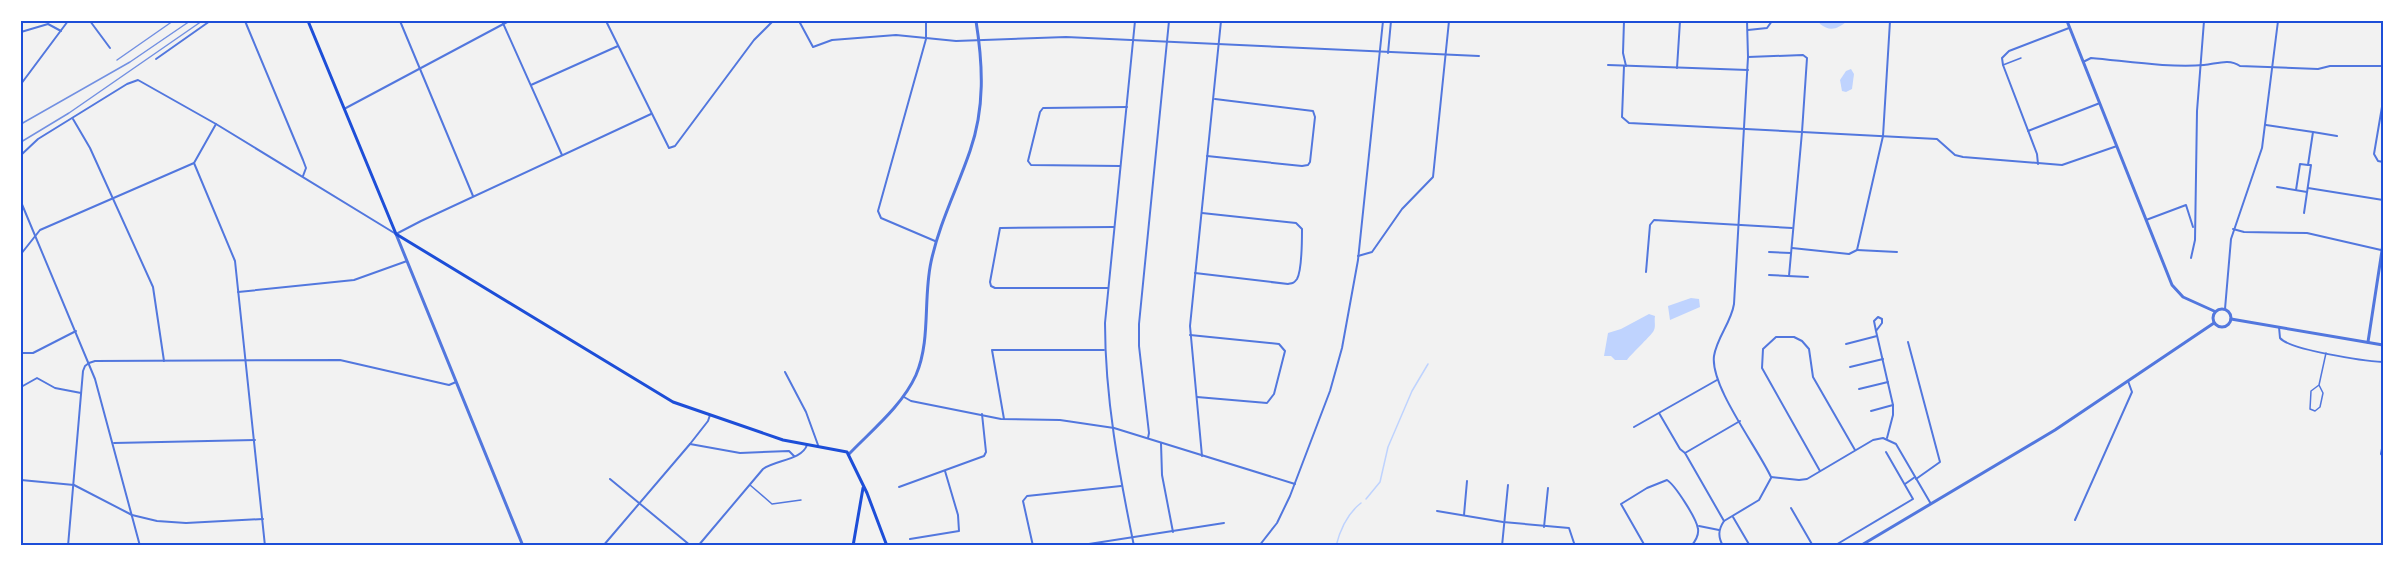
<svg xmlns="http://www.w3.org/2000/svg" width="2404" height="567" font-family="'PT Sans',sans-serif">
<rect width="100%" height="100%" fill="#f2f2f2"/>
<!-- water -->
<g fill="#bfd3fe">
<path d="M 1819,21 L 1847,21 C 1838,29 1830,32 1820,24 Z"/>
<polygon points="1851,69 1854,74 1852,89 1846,92 1842,91 1840,80 1846,71"/>
<polygon points="1691,298 1699,299 1700,307 1670,320 1668,306"/>
<path d="M 1649,314 L 1655,316 C 1654,321 1656,326 1654,330 C 1653,334 1632,353 1627,360 L 1615,360 L 1611,356 L 1604,356 L 1608,333 L 1621,329 Z"/>
</g>
<g fill="none" stroke-linecap="round" stroke-linejoin="round">
<!-- stream -->
<g stroke="#bfd3fe" stroke-width="1.5">
<polyline points="1366,499 1380,482 1388,447 1412,391 1428,364"/>
<path d="M 1336,546 C 1340,530 1348,513 1361,503"/>
</g>
<!-- service -->
<g stroke="#5277de" stroke-width="1.5">
<polyline points="2003,65 2021,58"/>
<polyline points="2319,385 2323,393 2320,407 2315,411 2310,409 2311,391 2319,385 2326,353"/>
<polyline points="750,485 772,504 801,500"/>
</g>
<!-- minor -->
<g stroke="#5277de" stroke-width="2">
<polyline points="90,21 110,48"/>
<polyline points="245,21 303,160 306,168 303,176"/>
<polyline points="400,21 473,196"/>
<polyline points="502,21 562,155"/>
<polyline points="606,21 669,148 675,146 754,40 773,21"/>
<polyline points="799,21 813,47 832,40 896,35 956,41 1066,37 1479,56"/>
<polyline points="926,21 926,39 878,211 881,218 935,241"/>
<polyline points="1624,21 1623,53 1626,66"/>
<path d="M 1747,21 L 1748,57 L 1734,304 C 1731,323 1717,337 1714,356 C 1710,386 1757,447 1771,477"/>
<polyline points="1748,30 1767,28 1772,21"/>
<polyline points="21,32 48,24 61,31"/>
<polyline points="1388,53 1391,21"/>
<polyline points="1748,57 1803,55 1807,58 1802,132 1789,276"/>
<polyline points="156,59 210,21"/>
<path d="M 2083,62 L 2091,58 C 2126,61 2169,68 2204,65 C 2216,64 2229,58 2240,66 L 2318,69 L 2330,66 L 2383,66"/>
<polyline points="1608,65 1748,70"/>
<polyline points="1624,66 1622,117 1629,123 1937,139 1955,155 1963,157 2062,165 2117,146"/>
<polyline points="1677,68 1680,21"/>
<polyline points="21,84 68,21"/>
<polyline points="531,85 618,46"/>
<polyline points="2383,101 2374,154 2378,161 2383,162"/>
<polyline points="344,109 509,21"/>
<polyline points="73,119 90,148 153,287 164,361"/>
<polyline points="2266,125 2313,132 2308,165 2311,165 2304,213"/>
<polyline points="2028,131 2100,103"/>
<polyline points="2313,132 2337,136"/>
<polyline points="21,155 38,139 127,84 138,80 216,124 396,234 421,221 651,114"/>
<polyline points="1207,156 1302,166 1308,165 1310,162 1315,117 1313,111 1215,99"/>
<polyline points="194,163 235,261 265,546"/>
<polyline points="2038,164 2037,154 2003,65 2002,58 2009,51 2069,28"/>
<polyline points="1120,166 1031,165 1028,161 1040,112 1043,108 1127,107"/>
<polyline points="2277,187 2307,192"/>
<polyline points="2308,188 2383,200"/>
<polyline points="2296,190 2300,164 2308,165"/>
<polyline points="21,202 95,379 140,546"/>
<polyline points="2146,220 2186,205 2193,227"/>
<polyline points="2233,229 2244,232 2307,233 2381,250"/>
<polyline points="1792,248 1849,254 1857,250 1883,136 1890,21"/>
<polyline points="1857,250 1897,252"/>
<polyline points="1769,252 1791,253"/>
<polyline points="21,254 40,230 194,163 216,124"/>
<polyline points="1358,256 1372,252 1402,209 1433,177 1449,21"/>
<polyline points="2191,258 2195,240 2197,111 2204,21"/>
<polyline points="1646,272 1650,225 1654,220 1792,228"/>
<path d="M 1195,273 L 1288,284 C 1293,283 1294,283 1297,279 C 1302,270 1302,240 1302,229 L 1296,223 L 1202,213"/>
<polyline points="1769,275 1808,277"/>
<polyline points="1108,288 995,288 991,286 990,282 1000,228 1114,227"/>
<polyline points="238,292 354,280 407,261"/>
<polyline points="2225,309 2231,239 2262,148 2278,21"/>
<path d="M 2279,327 L 2280,338 C 2290,350 2364,361 2383,362"/>
<polyline points="1876,331 1874,321 1878,317 1882,319 1882,323 1876,331 1893,405 1893,415 1887,438"/>
<polyline points="1190,335 1279,344 1285,351 1274,394 1267,403 1197,397"/>
<polyline points="1908,342 1940,462 1916,479"/>
<polyline points="1846,344 1877,336"/>
<polyline points="21,353 33,353 76,331"/>
<polyline points="89,363 95,361 340,360 449,385 456,382"/>
<polyline points="1850,367 1883,359"/>
<polyline points="785,372 806,412 818,445"/>
<polyline points="21,387 37,378 55,388 81,393"/>
<polyline points="1859,389 1888,382"/>
<polyline points="904,397 911,401 1001,419 1060,420 1114,428 1295,484"/>
<polyline points="1871,411 1893,405"/>
<polyline points="1659,413 1680,449 1685,453"/>
<polyline points="1004,419 992,350 1104,350"/>
<polyline points="1634,427 1717,380"/>
<polyline points="1148,438 1149,433 1139,346 1139,324 1169,21"/>
<polyline points="114,443 255,440"/>
<polyline points="1161,443 1162,475 1173,532"/>
<polyline points="2383,443 2381,454 2383,456"/>
<polyline points="690,444 740,453 789,451 794,456"/>
<polyline points="1202,456 1190,326 1221,21"/>
<polyline points="1820,471 1762,368 1763,349 1776,337 1794,337 1802,341 1809,349 1813,377 1855,450"/>
<polyline points="1771,477 1799,480 1807,479 1873,440 1883,438 1896,444 1931,504"/>
<polyline points="610,479 691,546"/>
<polyline points="21,480 74,485 132,515 157,521 186,523 263,519"/>
<polyline points="1905,484 1915,477"/>
<polyline points="899,487 984,456 986,452 982,414"/>
<polyline points="1791,508 1813,546"/>
<polyline points="1437,511 1503,522 1569,528 1575,546"/>
<polyline points="1464,515 1467,481"/>
<polyline points="1733,517 1750,546"/>
<polyline points="2075,520 2132,392 2128,381"/>
<polyline points="1724,521 1685,453 1740,421"/>
<polyline points="1699,526 1719,530"/>
<polyline points="1544,527 1548,488"/>
<polyline points="910,539 959,531 958,515 945,471"/>
<polyline points="68,546 83,371 85,366 89,363"/>
<polyline points="603,546 690,444 708,421 710,415"/>
<path d="M 698,546 L 763,469 C 775,460 802,460 807,445"/>
<polyline points="1033,546 1023,501 1027,496 1121,486"/>
<polyline points="1076,546 1224,523"/>
<path d="M 1134,546 C 1119,473 1105,398 1105,323 L 1135,21"/>
<polyline points="1259,546 1277,523 1290,496 1330,391 1342,348 1358,260 1383,21"/>
<polyline points="1502,546 1508,485"/>
<path d="M 1645,546 L 1621,504 L 1647,488 L 1667,480 C 1675,485 1697,519 1698,529 C 1699,535 1695,542 1691,546"/>
<path d="M 1723,546 C 1718,537 1718,530 1724,521 L 1759,500 L 1771,478"/>
<polyline points="1834,546 1913,499 1886,452"/>
</g>
<!-- tertiary -->
<g stroke="#5277de" stroke-width="3">
<polyline points="2067,21 2172,285 2183,297 2214,311"/>
<polyline points="396,234 523,546"/>
<circle cx="2222" cy="318" r="9"/>
<polyline points="2231,319 2383,345"/>
<polyline points="2368,342 2383,244"/>
<path d="M 849,454 C 872,430 902,406 916,375 C 931,340 923,299 931,262 C 939,224 957,189 970,151 C 985,108 983,65 976,21"/>
<polyline points="1860,546 2055,430 2214,323"/>
</g>
<!-- secondary -->
<g stroke="#1d4ed8" stroke-width="3">
<polyline points="308,21 396,234 673,402 783,440 847,452 867,493 887,546"/>
<polyline points="853,546 863,488"/>
</g>
<!-- tram -->
<g stroke="#7290e2" stroke-width="1.5">
<polyline points="117,60 173,21"/>
<polyline points="21,124 130,62 190,21"/>
</g>
<!-- rail -->
<polyline stroke="#7290e2" stroke-width="1.5" points="21,142 69,113 202,21"/>
</g>
<!-- border -->
<rect width="2404" height="567" fill="none" stroke="#ffffff" stroke-width="45"/>
<rect x="22" y="22" width="2360" height="522" fill="none" stroke="#1d4ed8" stroke-width="2"/>
</svg>
